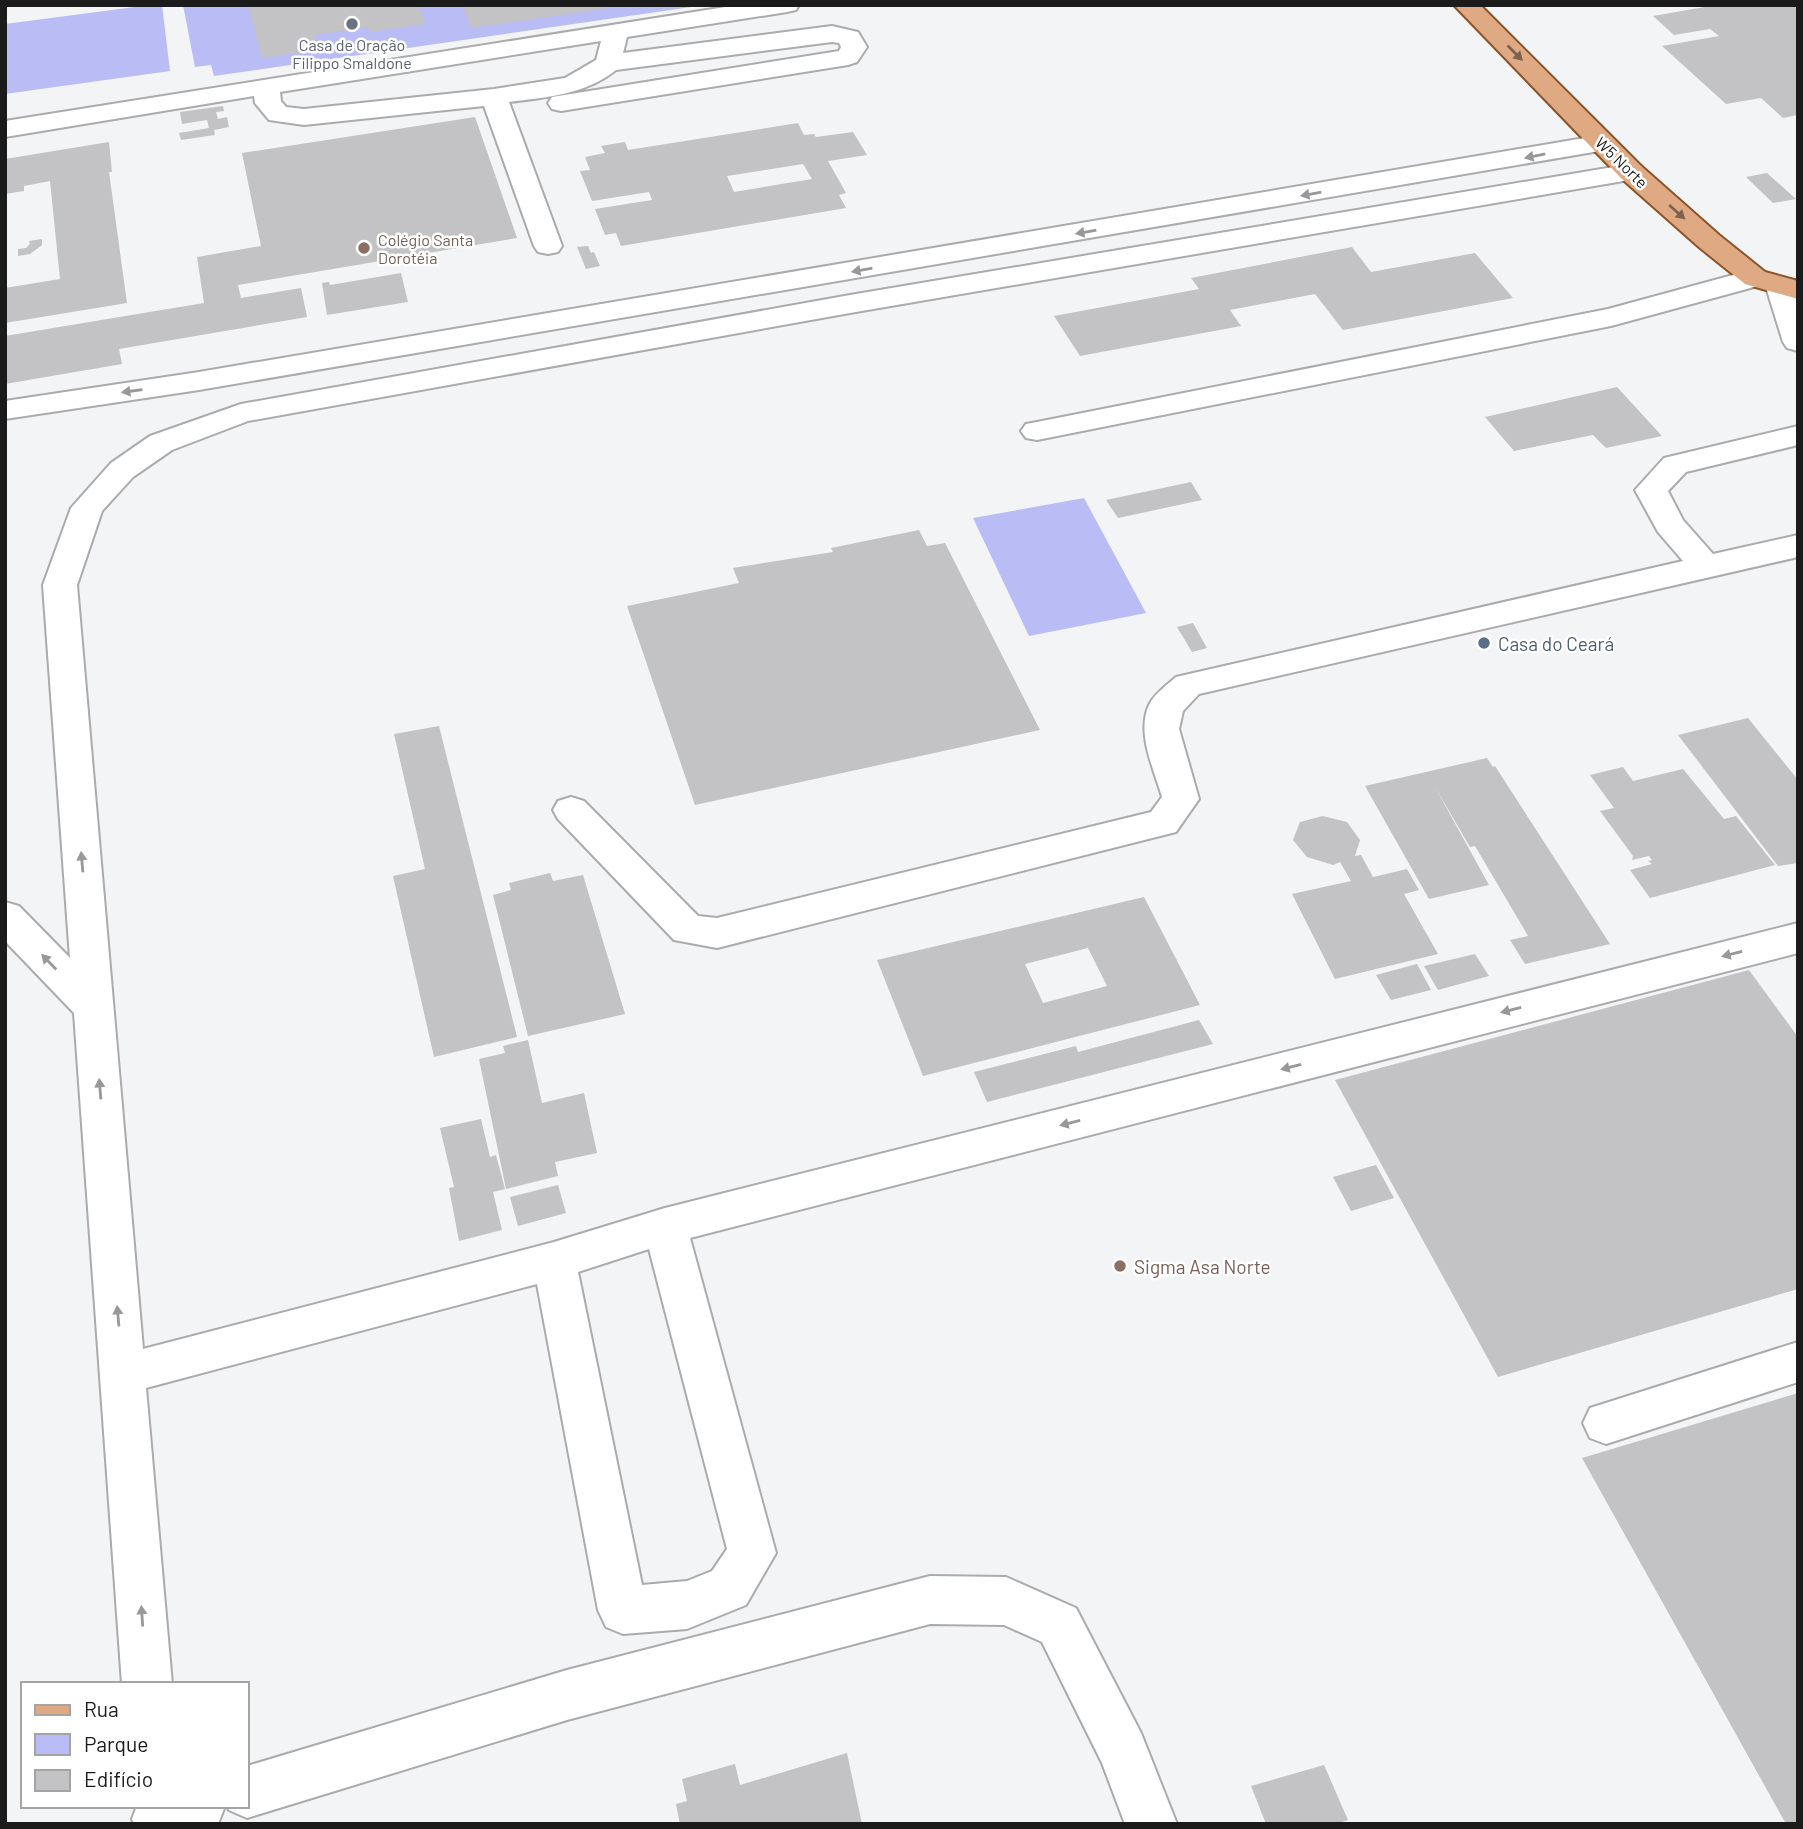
<svg xmlns="http://www.w3.org/2000/svg" width="1803" height="1829" font-family="Barlow,sans-serif">
<rect width="100%" height="100%" fill="#f3f4f6"/>
<!-- green -->
<g fill="#babcf5">
<polygon points="150,5 162,5 170,71 5,94 5,24"/>
<polygon points="183,5 705,5 214,76 211,65 195,67"/>
<polygon points="1084,498 1146,613 1029,636 973,518"/>
</g>
<!-- building -->
<g fill="#c3c2c4" fill-rule="evenodd">
<polygon points="248,5 419,5 425,24 370,32 369,27 314,35 318,50 262,58"/>
<polygon points="463,5 617,5 617,7 471,28"/>
<polygon points="1716,5 1798,5 1798,115 1783,118 1761,98 1726,104 1662,46 1719,36 1710,29 1674,35 1653,16"/>
<polygon points="223,106 224,111 216,112 218,119 227,117 229,127 214,130 215,135 181,140 179,133 209,128 207,120 182,124 180,112"/>
<polygon points="475,117 517,238 238,285 241,298 301,288 307,317 119,349 122,364 5,384 5,336 204,303 197,257 261,246 242,153"/>
<path d="M 798,123 L 804,135 L 814,134 L 816,137 L 853,132 L 867,155 L 828,161 L 846,193 L 839,195 L 846,208 L 621,246 L 616,233 L 605,235 L 595,209 L 652,200 L 649,192 L 592,201 L 580,171 L 590,170 L 585,157 L 605,153 L 601,146 L 625,142 L 628,150 ZM 803,164 L 812,179 L 734,192 L 727,176 Z"/>
<polygon points="109,142 112,172 109,172 127,303 5,323 5,288 60,279 50,181 24,186 24,191 5,194 5,159"/>
<polygon points="1767,173 1796,199 1773,203 1746,177"/>
<polygon points="42,239 42,245 30,254 18,256 18,249 26,248 30,244 29,241"/>
<polygon points="588,246 591,253 594,252 600,266 586,269 577,247"/>
<polygon points="1352,247 1371,272 1475,253 1513,298 1343,330 1315,294 1230,310 1241,326 1080,356 1054,316 1199,289 1191,278"/>
<polygon points="401,273 408,302 327,315 322,283 329,282 330,285"/>
<polygon points="1617,387 1662,436 1606,448 1593,435 1514,451 1485,417"/>
<polygon points="1191,482 1202,500 1118,518 1106,500"/>
<polygon points="919,530 927,546 945,543 1040,730 695,805 627,606 739,583 733,568 833,552 831,548"/>
<polygon points="1193,623 1207,648 1192,652 1177,627"/>
<polygon points="1748,718 1798,780 1798,863 1778,866 1678,735"/>
<polygon points="439,726 517,1037 434,1057 393,876 425,869 394,734"/>
<polygon points="1487,758 1493,767 1495,766 1610,944 1525,964 1510,940 1528,936 1475,846 1470,847 1435,787 1489,885 1429,899 1365,786"/>
<polygon points="1623,767 1633,781 1683,769 1724,819 1736,816 1775,865 1650,898 1630,870 1652,864 1648,861 1652,860 1649,856 1632,860 1633,856 1600,811 1614,808 1590,775"/>
<polygon points="1323,816 1347,822 1360,840 1355,856 1361,855 1373,877 1407,869 1419,890 1404,894 1438,954 1335,979 1292,894 1351,881 1340,862 1333,865 1307,857 1293,840 1300,822"/>
<polygon points="550,873 553,881 583,875 625,1014 528,1036 493,895 511,890 509,883"/>
<path d="M 1144,897 L 1200,1005 L 923,1076 L 877,960 ZM 1088,948 L 1107,986 L 1043,1003 L 1025,964 Z"/>
<polygon points="1475,954 1489,976 1438,990 1424,966"/>
<polygon points="1417,964 1431,990 1391,1000 1376,975"/>
<polygon points="1749,970 1798,1037 1798,1289 1498,1377 1335,1080"/>
<polygon points="1199,1020 1213,1044 987,1102 974,1072 1076,1046 1078,1052"/>
<polygon points="528,1040 542,1103 584,1093 597,1153 555,1162 558,1176 506,1189 479,1059 505,1053 503,1046"/>
<polygon points="481,1119 490,1157 496,1155 505,1189 493,1192 502,1230 459,1241 449,1188 454,1187 440,1128"/>
<polygon points="1376,1165 1394,1198 1351,1211 1333,1177"/>
<polygon points="558,1185 566,1213 518,1226 510,1197"/>
<polygon points="1798,1393 1798,1824 1786,1824 1582,1458"/>
<polygon points="847,1753 862,1824 680,1824 676,1804 687,1801 682,1779 735,1764 740,1785"/>
<polygon points="1324,1765 1348,1820 1336,1824 1266,1824 1251,1786"/>
</g>
<g fill="none" stroke-linecap="round" stroke-linejoin="round">
<!-- minor casing -->
<g stroke="#ababae" stroke-width="4">
<g id="minor">
<path d="M 738,5 L 799,5 L 796,10 L 787,12 L 627,37 L 623,53 L 832,26 L 858,32 L 867,47 L 857,62 L 848,65 L 561,111 L 552,109 L 548,103 L 552,97 L 839,51 L 841,47 L 839,43 L 832,42 L 616,70 C 585,95 547,97 509,102 L 562,246 L 558,252 L 548,254 L 538,252 L 534,246 L 484,106 L 304,125 L 269,120 L 255,103 L 254,96 L 5,137 L 5,121 ZM 601,41 L 596,60 L 565,78 L 494,89 L 304,109 L 286,107 L 281,101 L 280,92 Z"/>
<polygon points="1602,135 1611,137 1615,143 1611,149 199,390 5,419 5,401 199,372"/>
<path d="M 1631,164 L 1641,166 L 1645,172 L 1641,178 L 850,313 L 248,421 L 172,450 L 133,477 L 102,511 L 77,585 L 143,1349 L 554,1242 L 665,1208 L 1798,923 L 1798,953 L 690,1238 L 776,1553 L 746,1605 L 687,1629 L 623,1634 L 606,1627 L 598,1610 L 537,1284 L 146,1388 L 172,1684 L 122,1684 L 74,1013 L 5,941 L 5,902 L 19,906 L 70,958 L 43,585 L 71,508 L 111,463 L 150,436 L 241,404 L 850,295 ZM 649,1249 L 727,1549 L 712,1571 L 687,1581 L 642,1585 L 578,1272 Z"/>
<path d="M 1755,269 L 1765,272 L 1768,280 L 1778,277 L 1788,280 C 1802,300 1798,327 1798,351 L 1787,348 L 1783,342 L 1765,284 L 1611,326 L 1037,440 L 1026,438 L 1021,431 L 1026,424 L 1037,422 L 1608,309 Z"/>
<path d="M 1798,426 L 1798,445 L 1686,472 L 1668,491 L 1683,520 L 1713,554 L 1798,535 L 1798,557 L 1199,694 L 1183,711 L 1179,729 L 1199,799 L 1176,832 L 717,948 L 674,940 L 558,819 L 553,810 L 558,801 L 571,797 L 584,801 L 698,916 L 717,918 L 1151,812 L 1162,797 C 1154,769 1136,733 1149,705 C 1154,694 1167,685 1176,677 L 1683,561 L 1658,532 L 1635,490 L 1664,458 Z"/>
<polygon points="1798,1342 1798,1382 1606,1444 1590,1438 1583,1423 1590,1408"/>
<polygon points="930,1576 1006,1577 1076,1608 1141,1733 1177,1824 1125,1824 1102,1763 1042,1642 1004,1625 930,1624 567,1720 247,1818 229,1810 227,1806 247,1806 247,1766 567,1670"/>
<polygon points="137,1806 225,1806 218,1824 134,1824 132,1819"/>
</g>
</g>
<!-- major casing -->
<g stroke="#8c5429" stroke-width="4">
<polygon id="major" points="1454,5 1480,5 1641,166 1719,235 1765,272 1798,281 1798,299 1745,284 1699,247 1621,178"/>
</g>
<!-- minor -->
<use href="#minor" fill="#fff" fill-rule="evenodd"/>
<!-- major -->
<use href="#major" fill="#dfaa83" fill-rule="evenodd"/>
</g>
<!-- one-way arrows -->
<defs><path id="oneway-solid" d="M-6-.8H1V-3.2L6.5 0L1 3.2V.8H-6Z" transform="scale(1.75)"/></defs>
<g fill="#7d6250">
<use href="#oneway-solid" transform="translate(1515 53) rotate(45)"/>
<use href="#oneway-solid" transform="translate(1677 212) rotate(42)"/>
</g>
<g fill="#989899">
<use href="#oneway-solid" transform="translate(1535 156) rotate(169)"/>
<use href="#oneway-solid" transform="translate(1311 194) rotate(170)"/>
<use href="#oneway-solid" transform="translate(1086 232) rotate(170)"/>
<use href="#oneway-solid" transform="translate(862 270) rotate(170)"/>
<use href="#oneway-solid" transform="translate(132 391) rotate(172)"/>
<use href="#oneway-solid" transform="translate(82 862) rotate(-95)"/>
<use href="#oneway-solid" transform="translate(1732 954) rotate(166)"/>
<use href="#oneway-solid" transform="translate(49 962) rotate(-134)"/>
<use href="#oneway-solid" transform="translate(1511 1010) rotate(166)"/>
<use href="#oneway-solid" transform="translate(1291 1067) rotate(166)"/>
<use href="#oneway-solid" transform="translate(100 1089) rotate(-95)"/>
<use href="#oneway-solid" transform="translate(1070 1123) rotate(166)"/>
<use href="#oneway-solid" transform="translate(118 1316) rotate(-95)"/>
<use href="#oneway-solid" transform="translate(142 1616) rotate(-94)"/>
</g>
<!-- markers -->
<circle fill="#6b7280" stroke="#fff" stroke-width="2.5" cx="352" cy="24" r="7"/>
<g fill="#8d6e63" stroke="#fff" stroke-width="2.5">
<circle cx="364" cy="248" r="7"/>
<circle cx="1120" cy="1266" r="7"/>
</g>
<circle fill="#5c6f8a" stroke="#fff" stroke-width="2.5" cx="1484" cy="643" r="7"/>
<g text-anchor="middle" dominant-baseline="central" stroke-width="5" stroke-linejoin="round" paint-order="stroke">
<!-- far-worship labels -->
<g font-size="16" fill="#5b616d" stroke="#fff">
<text x="352" y="44">Casa de Oração<tspan x="352" dy="18">Filippo Smaldone</tspan></text>
</g>
<!-- far-street labels -->
<g font-size="16" fill="#1b1b1c" stroke="#fff">
<text transform="translate(1622 162) rotate(44)">W5 Norte</text>
</g>
<!-- far-education labels -->
<g font-size="16" fill="#785e54" stroke="#fff" text-anchor="start">
<text x="378" y="239">Colégio Santa<tspan x="378" dy="18">Dorotéia</tspan></text>
</g>
<!-- service labels -->
<g font-size="19" fill="#4e5e75" stroke="#fff" text-anchor="start">
<text x="1498" y="643">Casa do Ceará</text>
</g>
<!-- education labels -->
<g font-size="19" fill="#785e54" stroke="#fff" text-anchor="start">
<text x="1134" y="1266">Sigma Asa Norte</text>
</g>
</g>
<!-- border -->
<rect width="1803" height="1829" fill="none" stroke="#1b1b1c" stroke-width="14"/>
<!-- legend -->
<rect x="21" y="1682" width="228" height="126" fill="#ffffff" stroke="#a4a4a4" stroke-width="2"/>
<rect x="35" y="1705" width="35" height="10" fill="#dfaa83" stroke="#a4a4a4" stroke-width="2"/>
<text x="84" y="1717" font-size="21" fill="#1b1b1c">Rua</text>
<rect x="35" y="1734" width="35" height="21" fill="#babcf5" stroke="#a4a4a4" stroke-width="2"/>
<text x="84" y="1752" font-size="21" fill="#1b1b1c">Parque</text>
<rect x="35" y="1770" width="35" height="21" fill="#c3c2c4" stroke="#a4a4a4" stroke-width="2"/>
<text x="84" y="1787" font-size="21" fill="#1b1b1c">Edifício</text>
</svg>
